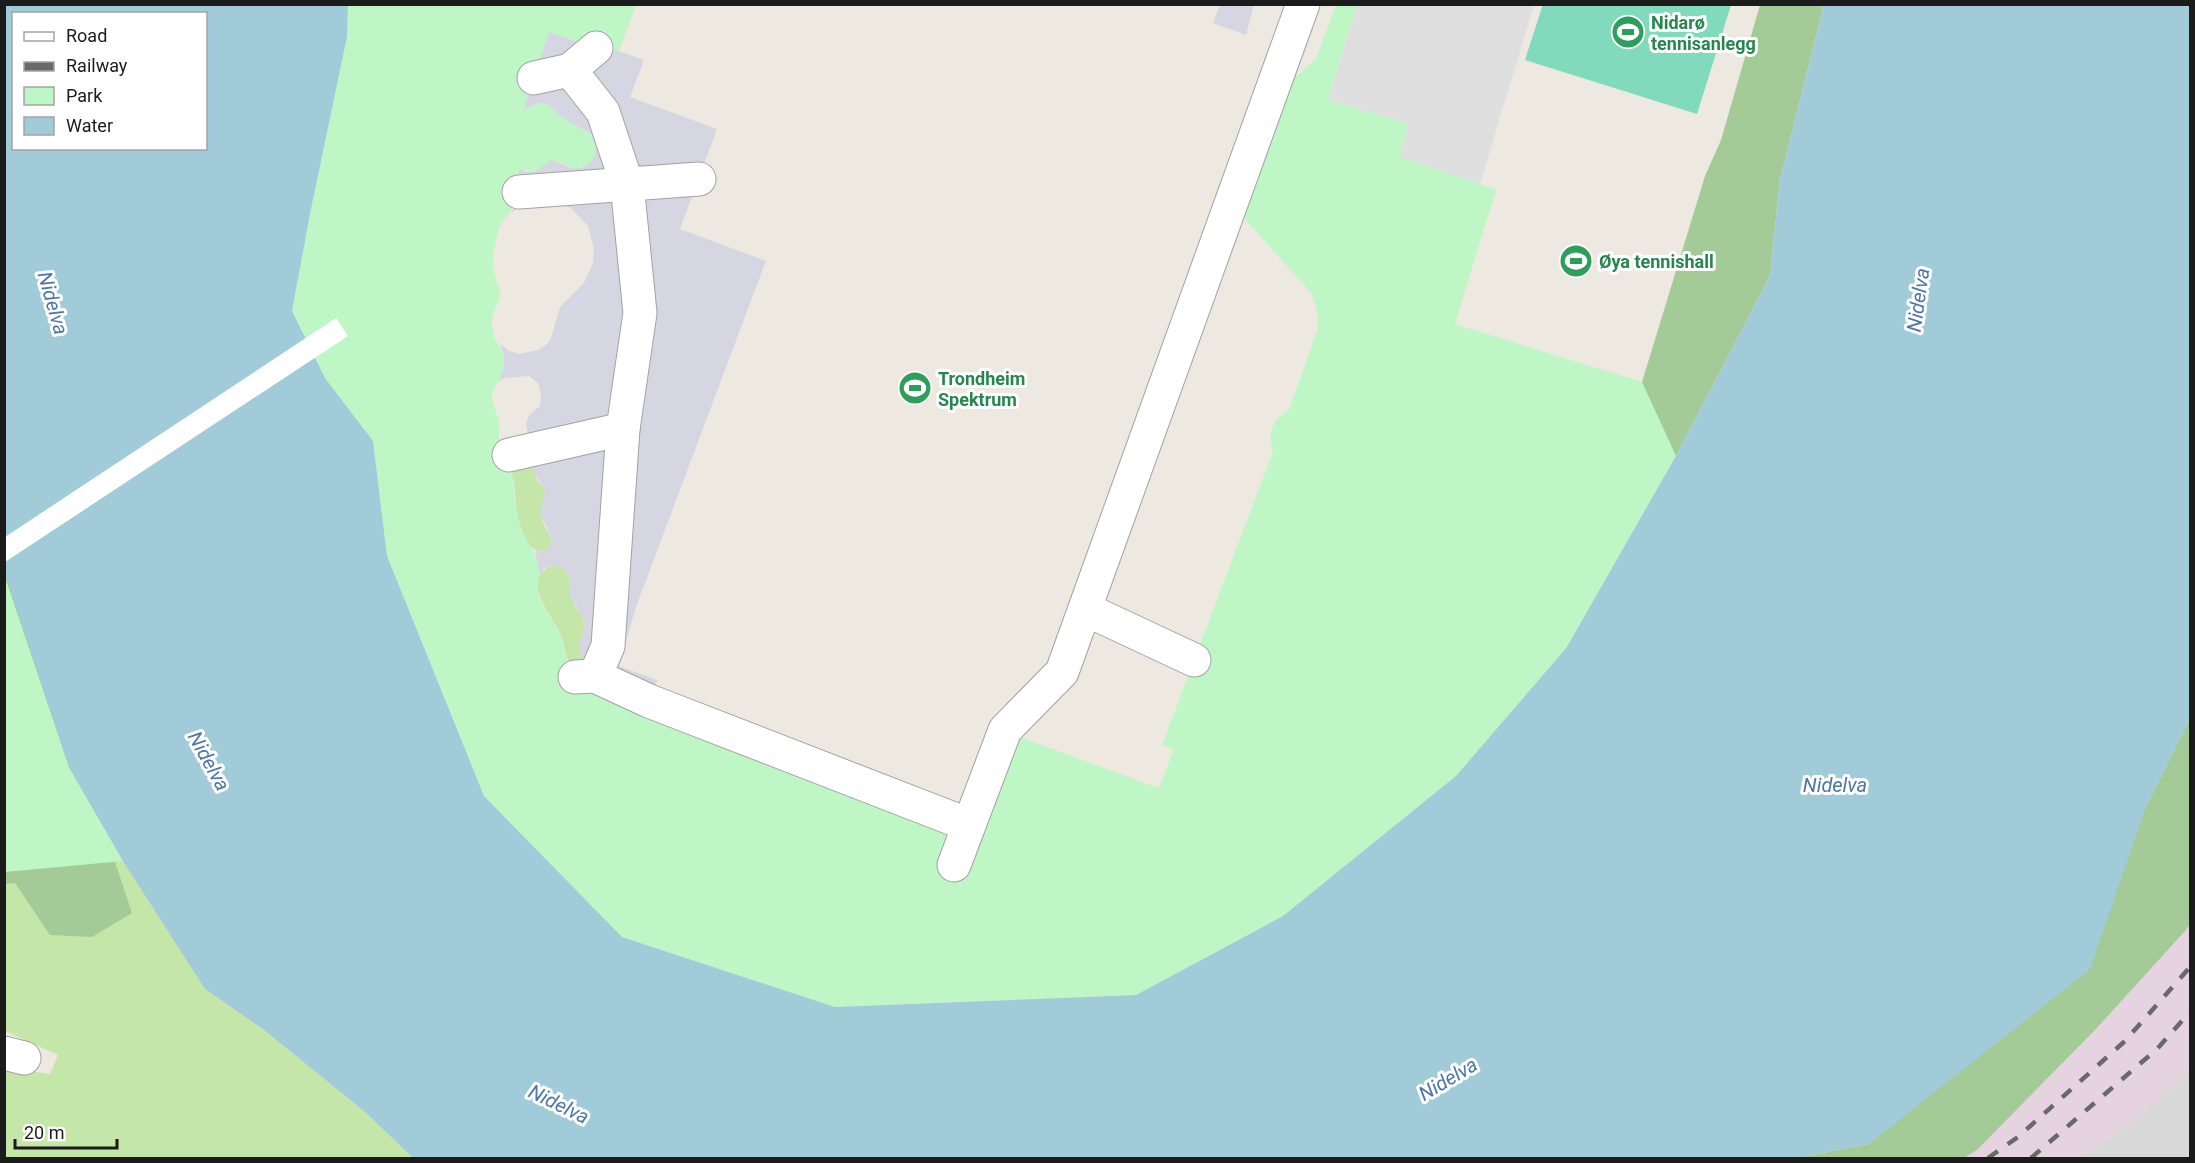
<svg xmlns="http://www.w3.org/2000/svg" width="2195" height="1163" font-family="Roboto,sans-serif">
<rect width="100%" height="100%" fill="#ede9e1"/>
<!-- residential -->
<polygon fill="#d9d8d8" points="2190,1070 2190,1158 2079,1158 2134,1120"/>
<!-- industrial -->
<polygon fill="#e6d3e1" points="2190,924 2190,1070 2134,1120 2079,1158 1964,1158 1977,1150 2096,1029"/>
<!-- grass -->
<g fill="#c4e6a8">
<path d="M 531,463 L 537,480 L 544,488 L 545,494 L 543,523 L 552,539 L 550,547 L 543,552 C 515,548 517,506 514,484 C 513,477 510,473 512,466 Z"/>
<path d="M 554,565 L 565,569 L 569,577 L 574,605 L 582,615 L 585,627 L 580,641 L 583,658 L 580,663 L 569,662 C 565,654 564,644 561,635 C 553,616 516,577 554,565 Z"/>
<polygon points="4,574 179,946 205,989 264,1030 365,1112 413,1158 5,1158 5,1067 50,1074 58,1055 5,1031"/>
</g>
<!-- forest -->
<g fill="#a4cb97">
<polygon points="1760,5 1824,5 1780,179 1770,276 1676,456 1567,647 1560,358 1642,382 1705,176 1721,140"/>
<polygon points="4,528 132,913 92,937 50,935 15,883 5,884"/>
<polygon points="2190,718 2190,924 2185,931 2096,1029 1977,1150 1964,1158 1797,1158 1869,1144 2145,809"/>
</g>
<!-- park -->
<g fill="#bef7c5">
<path d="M 348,5 L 636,5 L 619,51 L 596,48 L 550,32 L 524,110 L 536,103 L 547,104 L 564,119 L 591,134 L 596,145 L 595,155 L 590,163 L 581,168 L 572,168 L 560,162 C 546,167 533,175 519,168 L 517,202 L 499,227 L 493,255 L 493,268 L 501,295 L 492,317 L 492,326 L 494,337 L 504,354 L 504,366 L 499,381 L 493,389 L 492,400 L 499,421 L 499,439 C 518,461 510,494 519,521 C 524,540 537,552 540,571 C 540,579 536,585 538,594 C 542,609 554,620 560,634 C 563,641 564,649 566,656 C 568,663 572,670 575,677 L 976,842 L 1017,736 L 1159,788 L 1174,749 L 1162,745 L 1273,452 C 1268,433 1271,420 1289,410 L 1318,328 L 1317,312 L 1312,294 L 1246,220 L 1243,208 L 1293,79 L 1316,59 L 1336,5 L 1357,5 L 1328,100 L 1408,123 L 1400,157 L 1447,172 L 1496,190 L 1455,324 L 1642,382 L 1676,456 L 1567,647 L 1456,776 L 1283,916 L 1136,995 L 835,1007 L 622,937 L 484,796 L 387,556 L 373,441 L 325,378 L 292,311 L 311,209 L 347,37 Z"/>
<polygon points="4,574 69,767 123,861 5,872"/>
</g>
<!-- pitch -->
<polygon fill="#81dabb" points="1543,4 1731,5 1697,114 1525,60"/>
<!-- parking -->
<polygon fill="#dfdfdf" points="1357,5 1534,5 1480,184 1400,157 1408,123 1328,100"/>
<!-- plaza -->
<g fill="#d6d6e2">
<polygon points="1220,5 1254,5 1246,35 1213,23"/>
<polygon points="549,32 596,48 619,51 644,60 630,97 717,129 680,229 766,261 636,607 619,666 657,680 644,714 583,690 580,663 582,658 580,651 580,641 585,627 582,615 570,597 569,577 565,569 554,565 544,568 540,574 535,551 543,552 550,547 552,539 540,513 545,494 544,488 534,473 526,423 530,414 540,406 541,394 538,383 529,376 505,378 499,381 504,366 504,354 500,344 510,351 519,354 538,350 547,344 551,338 560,307 584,283 593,263 594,250 588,226 571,208 553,201 521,207 511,213 517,202 519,192 519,168 526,172 536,171 552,160 572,168 581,168 590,163 595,155 596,145 591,134 564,119 547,104 536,103 523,111"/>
</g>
<!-- water -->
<path fill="#a2cbd9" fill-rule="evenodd" d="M 4,5 L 348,5 L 347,37 L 311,209 L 292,311 L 325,378 L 373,441 L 387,556 L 484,796 L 622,937 L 835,1007 L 1136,995 L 1283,916 L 1456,776 L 1567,647 L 1676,456 L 1770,276 L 1780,179 L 1824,5 L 2190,5 L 2190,718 L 2145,809 L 2090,969 L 1869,1144 L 1797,1158 L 413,1158 L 365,1112 L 264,1030 L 205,989 L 123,861 L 69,767 L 5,574 ZM 14,14 L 206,14 L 206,148 L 14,148 Z"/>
<!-- pier -->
<polygon fill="#fff" points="336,318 348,336 5,562 5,537"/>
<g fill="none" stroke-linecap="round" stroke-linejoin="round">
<!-- minor casing -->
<g stroke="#a2a2a2" stroke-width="35">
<g id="minor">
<polyline points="570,70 603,112 627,184 640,313 623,429 608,646 595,676"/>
<polyline points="534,78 570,70 596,48"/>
<polyline points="519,192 699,179"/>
<polyline points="509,455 623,429"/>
<polyline points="1085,609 1194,660"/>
<polyline points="575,677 595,676 649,701 969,825"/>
<polyline points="954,865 1005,730 1062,672 1303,4"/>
<polyline points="4,1053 24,1058"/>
</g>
</g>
<!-- minor -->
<use href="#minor" stroke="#fff" stroke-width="33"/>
<!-- rail -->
<g stroke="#696969" stroke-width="4.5" stroke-dasharray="12 12" stroke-linecap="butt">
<polyline points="1988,1158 2018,1137 2125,1041 2190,967"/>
<polyline points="2031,1158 2157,1049 2190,1012"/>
</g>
</g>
<!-- icons -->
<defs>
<g id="stadium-disc" transform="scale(1.725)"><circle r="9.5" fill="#2e9e5b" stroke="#fff"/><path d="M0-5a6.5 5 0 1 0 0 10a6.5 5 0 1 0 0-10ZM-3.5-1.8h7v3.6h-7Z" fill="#fff"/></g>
</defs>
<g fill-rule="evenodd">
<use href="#stadium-disc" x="1628" y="32"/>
<use href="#stadium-disc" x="1576" y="261"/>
<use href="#stadium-disc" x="915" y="388"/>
</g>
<g text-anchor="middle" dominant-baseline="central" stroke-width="6" stroke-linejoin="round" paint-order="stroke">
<!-- leisure labels -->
<g font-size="18" font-weight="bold" fill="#27864d" stroke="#fff" text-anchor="start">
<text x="1651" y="22">Nidarø<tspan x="1651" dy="21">tennisanlegg</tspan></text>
<text x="1599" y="261">Øya tennishall</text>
<text x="938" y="378">Trondheim<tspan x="938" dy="21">Spektrum</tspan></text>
</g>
<!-- water labels -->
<g font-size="20" font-style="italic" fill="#4c76a7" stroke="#fff">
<text transform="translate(1918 300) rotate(-82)">Nidelva</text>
<text transform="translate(53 303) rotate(74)">Nidelva</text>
<text transform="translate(209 761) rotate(61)">Nidelva</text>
<text x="1835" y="785">Nidelva</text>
<text transform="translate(1448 1079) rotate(-31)">Nidelva</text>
<text transform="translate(559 1104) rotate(26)">Nidelva</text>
</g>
</g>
<!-- border -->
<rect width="2195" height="1163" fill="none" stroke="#1b1b1b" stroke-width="12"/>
<!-- legend -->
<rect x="12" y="12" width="195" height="138" fill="#ffffff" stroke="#a4a4a4" stroke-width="1.5"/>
<rect x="24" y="32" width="30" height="9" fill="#ffffff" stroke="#a4a4a4" stroke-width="1.5"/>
<text x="66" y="42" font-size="18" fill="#1b1b1b">Road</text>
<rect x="24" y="62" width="30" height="9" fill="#696969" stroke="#a4a4a4" stroke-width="1.5"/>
<text x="66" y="72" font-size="18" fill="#1b1b1b">Railway</text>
<rect x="24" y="87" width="30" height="18" fill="#bef7c5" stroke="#a4a4a4" stroke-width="1.5"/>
<text x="66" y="102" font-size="18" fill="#1b1b1b">Park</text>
<rect x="24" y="117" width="30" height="18" fill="#a2cbd9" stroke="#a4a4a4" stroke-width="1.5"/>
<text x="66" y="132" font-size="18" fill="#1b1b1b">Water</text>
<!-- scale -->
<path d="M15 1139v9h102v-9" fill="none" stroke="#1b1b1b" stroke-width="3"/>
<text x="24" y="1139" font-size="18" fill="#1b1b1b" stroke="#ffffff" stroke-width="4.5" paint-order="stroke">20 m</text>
</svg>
